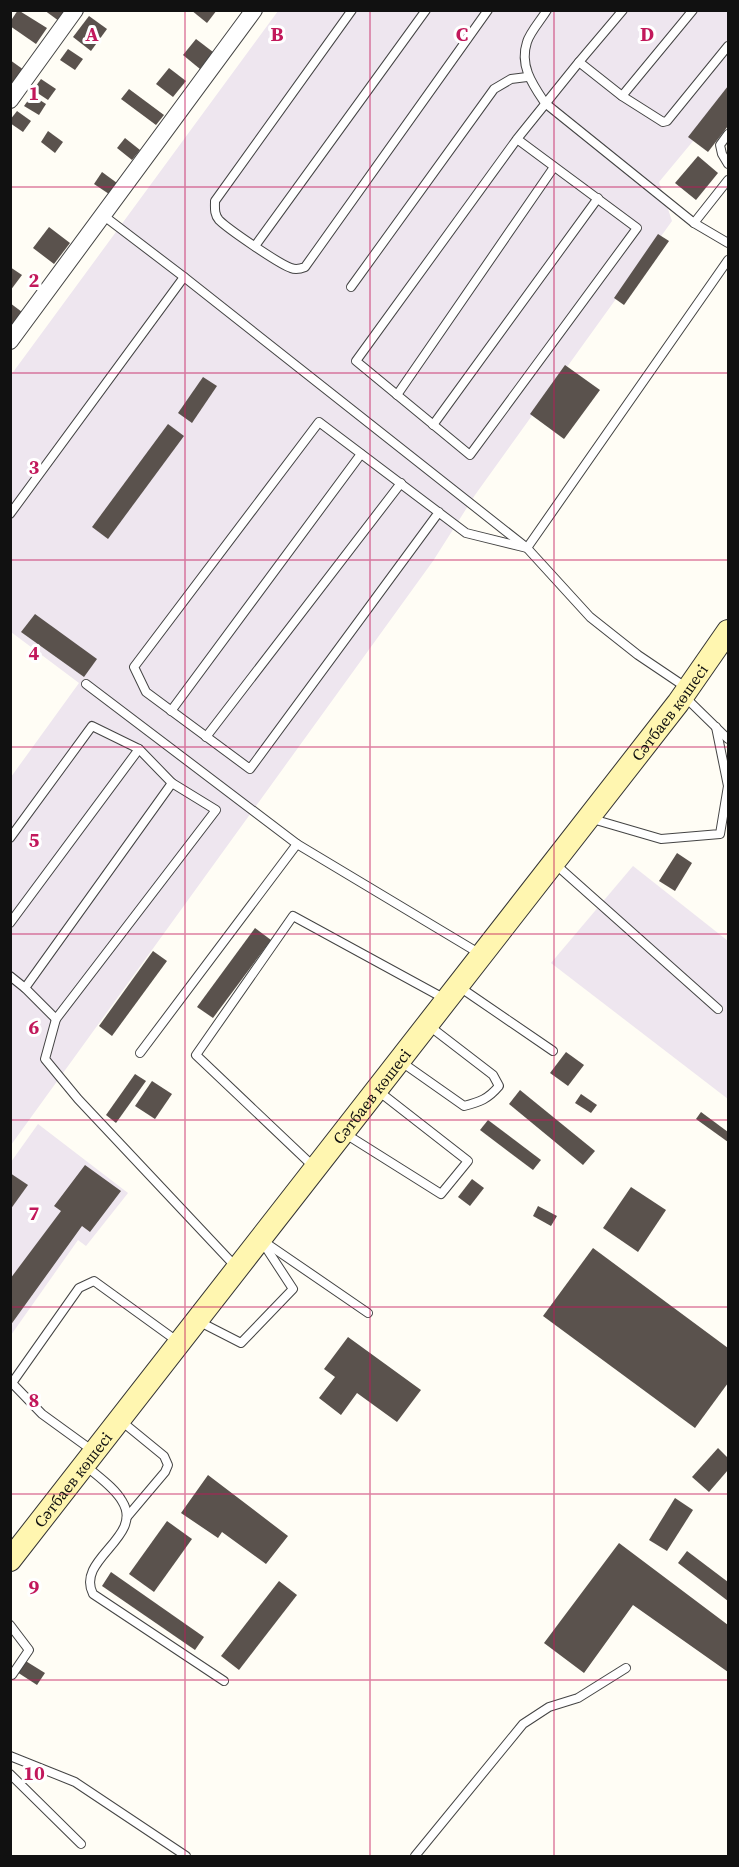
<svg xmlns="http://www.w3.org/2000/svg" width="739" height="1867" font-family="'Source Serif 4',serif">
<rect width="100%" height="100%" fill="#fffdf5"/>
<!-- industrial -->
<g fill="#eee6ef">
<polygon points="278,11 728,11 728,99 659,182 672,221 475,495 433,561 11,1145 11,777 79,683 11,632 11,375"/>
<polygon points="633,866 728,941 728,1099 551,963"/>
<polygon points="38,1124 128,1193 86,1246 78,1240 11,1335 11,1162"/>
</g>
<!-- building -->
<g fill="#5a524d">
<polygon points="18,10 47,28 36,44 10,26 10,22"/>
<polygon points="44,10 67,10 59,21"/>
<polygon points="191,10 217,10 207,23"/>
<polygon points="89,16 107,29 91,51 73,37"/>
<polygon points="196,39 213,52 200,69 183,55"/>
<polygon points="68,49 83,59 75,70 60,60"/>
<polygon points="10,60 24,70 10,88"/>
<polygon points="169,68 186,81 173,97 156,84"/>
<polygon points="41,79 56,89 48,100 33,90"/>
<polygon points="728,86 728,126 708,152 688,137"/>
<polygon points="129,89 164,115 156,125 121,99"/>
<polygon points="32,95 46,104 39,115 24,106"/>
<polygon points="17,111 31,121 23,132 10,123 10,120"/>
<polygon points="48,131 63,142 55,153 41,142"/>
<polygon points="125,138 140,150 132,160 117,148"/>
<polygon points="698,156 718,173 696,200 675,183"/>
<polygon points="102,172 117,183 109,194 94,184"/>
<polygon points="49,227 70,243 54,264 33,248"/>
<polygon points="658,234 669,241 624,305 614,298"/>
<polygon points="10,267 22,275 10,291"/>
<polygon points="10,303 22,312 10,327"/>
<polygon points="565,365 600,390 564,439 530,414"/>
<polygon points="203,377 217,386 192,423 178,413"/>
<polygon points="168,424 184,436 108,539 92,527"/>
<polygon points="35,614 97,659 84,677 21,632"/>
<polygon points="677,853 692,863 675,891 659,881"/>
<polygon points="255,928 271,940 213,1018 197,1007"/>
<polygon points="153,951 167,961 112,1036 99,1026"/>
<polygon points="566,1052 584,1065 568,1086 550,1073"/>
<polygon points="135,1074 146,1081 116,1123 106,1115"/>
<polygon points="152,1081 172,1094 155,1119 135,1106"/>
<polygon points="520,1090 595,1151 583,1165 509,1104"/>
<polygon points="581,1094 597,1105 591,1113 575,1103"/>
<polygon points="701,1112 728,1132 728,1142 696,1119"/>
<polygon points="488,1120 541,1160 533,1170 480,1130"/>
<polygon points="85,1165 121,1191 90,1232 82,1226 10,1326 10,1279 61,1211 54,1206"/>
<polygon points="10,1173 28,1185 10,1210"/>
<polygon points="472,1179 484,1188 470,1206 458,1197"/>
<polygon points="631,1187 666,1210 638,1252 603,1228"/>
<polygon points="538,1206 557,1216 551,1226 533,1216"/>
<polygon points="593,1248 728,1348 728,1383 695,1428 543,1316"/>
<polygon points="348,1337 421,1390 397,1422 357,1393 341,1415 319,1398 335,1377 324,1369"/>
<polygon points="718,1448 728,1458 728,1470 709,1492 692,1477"/>
<polygon points="208,1475 288,1536 266,1564 222,1532 218,1538 181,1513"/>
<polygon points="675,1498 693,1510 667,1551 649,1540"/>
<polygon points="167,1521 192,1539 154,1592 129,1574"/>
<polygon points="619,1543 728,1625 728,1672 633,1605 584,1673 544,1643"/>
<polygon points="687,1551 728,1582 728,1601 678,1563"/>
<polygon points="111,1572 204,1637 195,1650 102,1586"/>
<polygon points="279,1581 297,1595 239,1670 221,1656"/>
<polygon points="24,1660 45,1673 37,1685 17,1672"/>
</g>
<g fill="none" stroke-linecap="round" stroke-linejoin="round">
<!-- service casing -->
<g stroke="#444" stroke-width="10">
<g id="service">
<path d="M 352,10 L 215,201 C 215,208 214,214 219,220 C 228,229 279,264 291,268 C 296,270 300,269 305,267 L 488,10"/>
<path d="M 547,10 C 541,20 530,32 527,42 C 519,66 533,85 545,103 L 694,223 L 728,243"/>
<polyline points="579,62 623,10"/>
<polyline points="622,96 693,10"/>
<polyline points="728,134 720,145 722,154 728,164"/>
<polyline points="517,139 637,228 470,455 356,361 517,139 579,62 622,96 663,122 667,121 728,46"/>
<polyline points="104,216 184,277 527,548 728,260"/>
<polyline points="694,223 728,180"/>
<polyline points="255,246 426,10"/>
<polyline points="351,287 494,89 511,79 527,77"/>
<polyline points="397,395 554,167"/>
<polyline points="433,425 598,198"/>
<polyline points="439,512 250,769 146,692 134,667 319,422 466,533 527,548 590,617 638,655 687,688"/>
<polyline points="10,514 184,277"/>
<polyline points="86,684 297,844"/>
<polyline points="684,696 728,739"/>
<polyline points="171,711 361,454"/>
<polyline points="206,737 401,483"/>
<polyline points="589,818 661,839 720,834 728,786 716,727"/>
<polyline points="10,838 92,726 139,749 10,923"/>
<polyline points="554,863 718,1009"/>
<polyline points="10,976 25,988 172,783 139,749"/>
<polyline points="458,986 553,1051"/>
<polyline points="25,988 56,1019 216,810 172,783"/>
<polyline points="56,1019 45,1059 78,1099 236,1267"/>
<polyline points="140,1053 297,844 482,955"/>
<path d="M 400,1061 L 464,1106 C 480,1102 488,1099 499,1086 L 493,1075 L 428,1025"/>
<polyline points="344,1133 441,1194 468,1161 377,1090"/>
<polyline points="315,1168 196,1055 293,916 447,1000"/>
<polyline points="266,1243 368,1313"/>
<polyline points="198,1321 241,1343 293,1289 261,1240"/>
<polyline points="120,1420 164,1456 168,1465 165,1472 127,1517"/>
<polyline points="93,1451 42,1414 12,1383 79,1288 94,1281 177,1341"/>
<path d="M 85,1465 C 97,1476 114,1487 122,1501 C 145,1537 75,1559 93,1594 L 224,1681"/>
<polyline points="10,1625 29,1650 12,1675 10,1675"/>
<polyline points="10,1756 75,1782 186,1856"/>
<polyline points="10,1774 81,1844"/>
<polyline points="415,1856 523,1724 549,1707 578,1698 626,1668"/>
</g>
</g>
<!-- minor casing -->
<g stroke="#444" stroke-width="18">
<g id="minor">
<polyline points="10,100 75,10"/>
<polyline points="10,341 254,10"/>
</g>
</g>
<!-- secondary casing -->
<g stroke="#333" stroke-width="24">
<g id="secondary">
<path id="s1" d="M 10,1560 L 678,703 L 728,631"/>
</g>
</g>
<!-- service -->
<use href="#service" stroke="#fff" stroke-width="8"/>
<!-- minor -->
<use href="#minor" stroke="#fff" stroke-width="16"/>
<!-- secondary -->
<use href="#secondary" stroke="#fff6b0" stroke-width="22"/>
</g>
<!-- grid -->
<path fill="none" stroke="#c2185b" stroke-width="1.5" stroke-opacity="0.55" d="M 185,10 L 185,1856M 370,10 L 370,1856M 554,10 L 554,1856M 10,187 L 728,187M 10,373 L 728,373M 10,560 L 728,560M 10,747 L 728,747M 10,934 L 728,934M 10,1120 L 728,1120M 10,1307 L 728,1307M 10,1494 L 728,1494M 10,1680 L 728,1680"/>
<g text-anchor="middle" dominant-baseline="central" stroke-width="6" stroke-linejoin="round" paint-order="stroke">
<!-- street labels -->
<g font-size="16" fill="#111" stroke="#fff">
<text stroke="none"><textPath href="#s1" startOffset="1074">Сәтбаев көшесі</textPath></text>
<text stroke="none"><textPath href="#s1" startOffset="588">Сәтбаев көшесі</textPath></text>
<text stroke="none"><textPath href="#s1" startOffset="102">Сәтбаев көшесі</textPath></text>
</g>
</g>
<g font-size="20" text-anchor="middle" font-weight="bold" fill="#c2185b" stroke="#fff" stroke-width="6" stroke-linejoin="round" paint-order="stroke">
<text x="92" y="41">A</text>
<text x="277" y="41">B</text>
<text x="462" y="41">C</text>
<text x="647" y="41">D</text>
<text x="34" y="100">1</text>
<text x="34" y="287">2</text>
<text x="34" y="474">3</text>
<text x="34" y="660">4</text>
<text x="34" y="847">5</text>
<text x="34" y="1034">6</text>
<text x="34" y="1220">7</text>
<text x="34" y="1407">8</text>
<text x="34" y="1594">9</text>
<text x="34" y="1780">10</text>
</g>
<!-- border -->
<rect width="739" height="1867" fill="none" stroke="#111111" stroke-width="24"/>
</svg>
